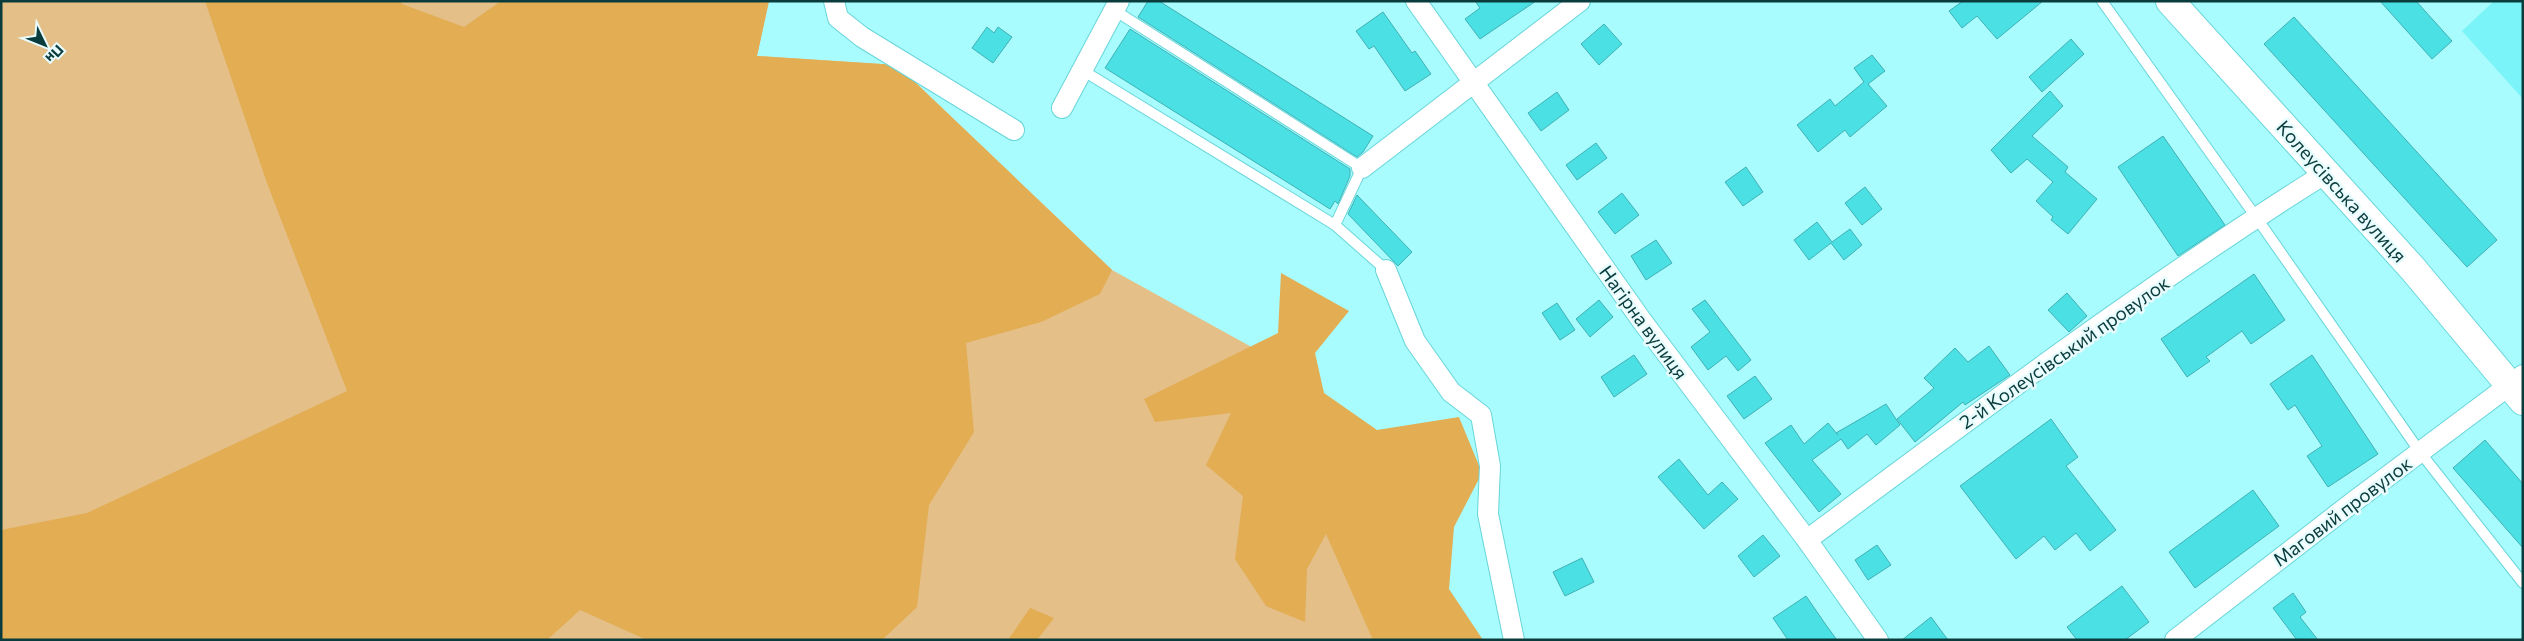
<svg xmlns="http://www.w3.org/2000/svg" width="2524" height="641" font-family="Commissioner,sans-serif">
<rect width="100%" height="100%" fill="#a9fcfe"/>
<!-- built -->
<polygon fill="#7af4f8" points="2494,1 2523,1 2523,99 2462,31"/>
<!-- green -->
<polygon fill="#e4bf87" points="1,1 769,1 757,56 897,65 1112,270 1266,355 1435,640 1,640"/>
<!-- forest -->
<g fill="#e2ad53">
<polygon points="205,1 400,1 402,4 464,27 501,1 769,1 757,56 897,65 1112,270 1100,294 1041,322 966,343 974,432 929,505 917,607 882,640 647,640 580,610 547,640 1,640 1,530 87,513 347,391 267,183"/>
<polygon points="1281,273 1349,311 1315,353 1324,393 1377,430 1459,417 1482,473 1454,527 1449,589 1483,640 1373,640 1326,534 1307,569 1305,622 1266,606 1235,559 1243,496 1206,465 1231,413 1155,422 1144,399 1278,333"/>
<polygon points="1030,608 1054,618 1037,640 1008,640"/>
</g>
<!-- building -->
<g fill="#4ae0e4" stroke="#40b1b5">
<polygon points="1148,1 1159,1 1373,136 1363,152 1357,157 1138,17"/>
<polygon points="1475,1 1536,1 1480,39 1465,19 1480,8"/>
<polygon points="1963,1 2043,1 1997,39 1977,16 1962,28 1949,11"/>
<polygon points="2380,1 2416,1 2452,41 2432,59"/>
<polygon points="1383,12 1412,53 1415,51 1431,74 1405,91 1374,46 1369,49 1356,31"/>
<polygon points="2294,17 2497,240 2467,267 2264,44"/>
<polygon points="1604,24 1622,44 1599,65 1581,44"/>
<polygon points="987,27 994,33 998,27 1012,37 993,63 972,48"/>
<polygon points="1130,29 1350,169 1350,176 1338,204 1335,201 1330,209 1105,68"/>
<polygon points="2071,39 2084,54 2042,92 2029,77"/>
<polygon points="1872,55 1885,71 1868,84 1887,106 1850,137 1845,130 1818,152 1797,125 1830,99 1835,106 1864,82 1854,68"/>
<polygon points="2050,91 2063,106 2032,136 2068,167 2065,172 2097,199 2068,234 2051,220 2053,217 2036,201 2053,182 2027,159 2011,173 1991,150"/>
<polygon points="1557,92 1569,110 1541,131 1528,113"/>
<polygon points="2163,136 2225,225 2178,256 2118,167"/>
<polygon points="1596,143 1607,158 1577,180 1566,165"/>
<polygon points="1746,167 1763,192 1743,206 1725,182"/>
<polygon points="1865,187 1882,209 1862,225 1845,203"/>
<polygon points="1622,193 1639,215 1615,234 1598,212"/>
<polygon points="1357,195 1412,252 1398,266 1348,214"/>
<polygon points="1817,222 1832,242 1850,229 1862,245 1844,260 1831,243 1809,260 1794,240"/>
<polygon points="1656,240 1672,263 1646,280 1631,256"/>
<polygon points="2254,274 2285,320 2251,344 2242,331 2206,357 2210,361 2187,377 2161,339"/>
<polygon points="2067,293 2087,316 2069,332 2048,310"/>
<polygon points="1599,300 1613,317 1590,337 1576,319"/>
<polygon points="1705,300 1751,360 1738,371 1726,356 1708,370 1691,347 1710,332 1692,309"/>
<polygon points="1557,303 1575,330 1560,340 1542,313"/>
<polygon points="1989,346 2010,375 1965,405 1963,402 1915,442 1897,419 1934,388 1924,378 1955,348 1968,362"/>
<polygon points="1634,355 1647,374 1614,397 1601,377"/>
<polygon points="2312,355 2378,454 2328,487 2307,456 2322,446 2295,405 2288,410 2270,384"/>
<polygon points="1755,376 1772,399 1744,419 1727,396"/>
<polygon points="1886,404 1900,425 1876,445 1867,434 1848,449 1841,439 1812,460 1841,494 1819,512 1765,443 1791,425 1804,444 1828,423 1838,435 1836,433"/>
<polygon points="2051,419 2078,457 2066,466 2116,530 2090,551 2076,533 2055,550 2044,536 2016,559 1960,486"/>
<polygon points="2485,440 2523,484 2523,548 2453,468"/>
<polygon points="1679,459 1708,495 1722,482 1738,499 1704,529 1658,477"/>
<polygon points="2253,490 2279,526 2195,588 2169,552"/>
<polygon points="1763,535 1780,556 1754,577 1738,556"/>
<polygon points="1877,545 1891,565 1868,580 1855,560"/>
<polygon points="1582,558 1594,582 1565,596 1553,572"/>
<polygon points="2122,586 2149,622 2125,640 2077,640 2067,627"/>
<polygon points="2293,593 2306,612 2300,617 2318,640 2297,640 2273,608"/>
<polygon points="1806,596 1826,625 1837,640 1788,640 1773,618"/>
<polygon points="1931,617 1948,640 1902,640"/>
</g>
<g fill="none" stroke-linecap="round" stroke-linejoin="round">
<!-- lane casing -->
<g stroke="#68d5d8" stroke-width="12">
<g id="lane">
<polyline points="2102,1 2256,217 2420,452 2523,583"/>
<polyline points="1114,10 1362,168 1335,225 1386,270"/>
<polyline points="1082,70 1335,225"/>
</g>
</g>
<!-- street casing -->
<g stroke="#68d5d8" stroke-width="22">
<g id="street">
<polyline points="834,1 838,18 862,37 1014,130"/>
<polyline points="1416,1 1642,321 1807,540 1878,640"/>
<polyline points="1062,108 1119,1"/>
<polyline points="1362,168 1580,1"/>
<polyline points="1386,270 1415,341 1451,392 1481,415 1490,466 1488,514 1514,640"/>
<path d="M 1807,540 C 1977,413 2146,286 2326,173"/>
<polyline points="2175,640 2352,503 2523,375"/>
</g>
</g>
<!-- secondary casing -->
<g stroke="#68d5d8" stroke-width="30">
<polyline id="secondary" points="2170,1 2413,269 2523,401"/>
</g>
<!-- lane -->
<use href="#lane" stroke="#fff" stroke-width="10"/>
<!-- street -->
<use href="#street" stroke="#fff" stroke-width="20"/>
<!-- secondary -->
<use href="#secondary" stroke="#fff" stroke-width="28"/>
</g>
<g text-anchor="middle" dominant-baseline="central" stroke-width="5" stroke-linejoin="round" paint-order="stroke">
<!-- street labels -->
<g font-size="19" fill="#0a3c3d" stroke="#e9fcfd">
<text transform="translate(2342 191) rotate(48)">Колеусівська вулиця</text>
<text transform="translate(1644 322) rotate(54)">Нагірна вулиця</text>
<text transform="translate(2064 352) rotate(-35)">2-й Колеусівський провулок</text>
<text transform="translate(2342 511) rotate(-37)">Маговий провулок</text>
</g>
</g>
<!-- border -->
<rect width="2524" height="641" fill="none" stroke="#0a3c3d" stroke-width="5"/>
<!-- north arrow -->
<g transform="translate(45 45) rotate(133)" stroke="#e9fcfd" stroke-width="4" paint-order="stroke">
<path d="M0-4L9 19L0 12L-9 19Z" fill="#0a3c3d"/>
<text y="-8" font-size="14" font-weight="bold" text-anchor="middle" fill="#0a3c3d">Пн</text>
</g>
</svg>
